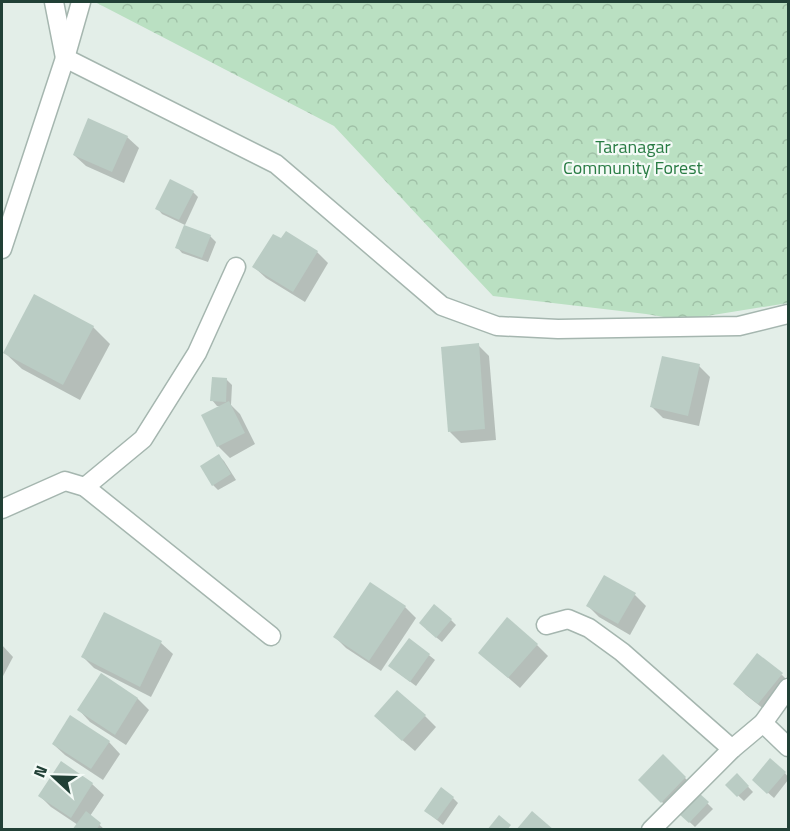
<svg xmlns="http://www.w3.org/2000/svg" width="790" height="831" font-family="'Titillium Web',sans-serif">
<defs>
<pattern id="forest-crowns" width="20" height="18" patternUnits="userSpaceOnUse" patternTransform="scale(1.5)"><rect width="20" height="18" fill="#bae0c2"/><path d="M2 6a3 3 0 1 1 6 0M12 15a3 3 0 1 1 6 0" fill="none" stroke="#a0c1a7"/></pattern>
</defs>
<rect width="100%" height="100%" fill="#e3eee8"/>
<!-- forest -->
<polygon fill="url(#forest-crowns)" points="95,2 788,2 788,303 682,320 646,314 493,296 334,126"/>
<!-- shadow -->
<g fill="#0003">
<polygon points="127,137 139,148 124,183 86,166 74,155"/>
<polygon points="193,192 198,197 185,225 162,214 157,208"/>
<polygon points="210,236 216,242 208,262 182,253 177,247"/>
<polygon points="317,252 328,263 305,302 266,278 254,267"/>
<polygon points="93,327 110,344 80,400 22,369 5,353"/>
<polygon points="478,345 489,356 496,440 461,443 450,432"/>
<polygon points="699,366 710,377 699,426 663,418 652,407"/>
<polygon points="226,379 232,385 231,405 240,414 255,444 230,458 218,446 203,416 223,406 217,406 212,400"/>
<polygon points="219,456 224,461 236,480 218,490 213,485"/>
<polygon points="635,595 646,606 630,635 599,617 588,606"/>
<polygon points="405,607 416,618 381,671 346,648 335,637"/>
<polygon points="104,614 161,643 173,654 151,697 94,668 83,657"/>
<polygon points="451,620 456,625 442,642 426,629"/>
<polygon points="410,640 435,660 416,686 396,671"/>
<polygon points="2,645 13,657 2,678"/>
<polygon points="537,645 548,656 520,688 480,653"/>
<polygon points="101,675 138,699 149,710 126,745 90,722 79,710"/>
<polygon points="782,675 788,681 770,714 746,695 735,684"/>
<polygon points="425,716 436,727 415,751 387,727"/>
<polygon points="109,742 120,754 103,780 65,755 53,744"/>
<polygon points="663,756 696,789 673,813 640,780"/>
<polygon points="785,773 788,777 788,780 774,798 759,785"/>
<polygon points="737,775 753,792 744,801 727,785"/>
<polygon points="92,784 104,795 90,816 105,830 74,830 78,825 51,807 40,796"/>
<polygon points="699,795 713,809 695,827 681,814"/>
<polygon points="453,798 458,803 443,825 426,811"/>
</g>
<!-- building -->
<g fill="#baccc4">
<polygon points="88,118 128,136 112,172 73,155"/>
<polygon points="170,179 194,191 179,220 155,209"/>
<polygon points="184,225 211,235 202,258 175,248"/>
<polygon points="286,231 318,251 293,292 252,267 273,234 281,238"/>
<polygon points="34,294 94,326 63,385 3,353"/>
<polygon points="479,343 485,429 448,432 441,347"/>
<polygon points="662,356 700,364 688,416 650,407"/>
<polygon points="212,377 227,378 226,402 210,401"/>
<polygon points="229,401 245,433 217,447 201,415"/>
<polygon points="219,454 231,474 212,486 200,466"/>
<polygon points="604,575 636,593 618,624 586,606"/>
<polygon points="370,582 406,606 369,661 333,637"/>
<polygon points="434,604 452,619 436,638 419,623"/>
<polygon points="104,612 162,641 140,687 81,657"/>
<polygon points="507,617 538,644 508,678 478,653"/>
<polygon points="409,638 430,654 410,682 388,666"/>
<polygon points="757,653 783,673 758,704 733,684"/>
<polygon points="101,673 138,698 115,735 77,710"/>
<polygon points="397,690 426,715 402,741 374,716"/>
<polygon points="70,715 110,741 91,769 52,744"/>
<polygon points="663,754 686,777 661,803 638,780"/>
<polygon points="770,758 786,772 767,794 752,780"/>
<polygon points="61,761 93,783 71,818 38,796"/>
<polygon points="737,773 749,786 737,797 725,785"/>
<polygon points="441,787 454,797 437,820 424,811"/>
<polygon points="699,793 709,802 689,823 679,814"/>
<polygon points="86,811 101,823 96,830 72,830"/>
<polygon points="532,811 554,830 516,830"/>
<polygon points="499,815 511,825 507,830 487,830"/>
</g>
<g fill="none" stroke-linecap="round" stroke-linejoin="round">
<!-- minor casing -->
<g stroke="#a5b6af" stroke-width="21">
<g id="minor">
<polyline points="54,2 65,58 276,164 442,306 497,326 558,329 739,326 788,314"/>
<polyline points="2,249 65,58 81,2"/>
<polyline points="85,487 143,439 197,353 236,267"/>
<polyline points="2,509 65,481 85,487 271,636"/>
<polyline points="546,625 568,619 589,628 622,652 732,749"/>
<polyline points="763,723 788,747"/>
<polyline points="651,830 732,749 763,723 788,688"/>
</g>
</g>
<!-- minor -->
<use href="#minor" stroke="#fff" stroke-width="18"/>
</g>
<g text-anchor="middle" dominant-baseline="central" stroke-width="4.5" stroke-linejoin="round" paint-order="stroke">
<!-- park labels -->
<g font-size="18" fill="#287b43" stroke="#f3faf6">
<text x="633" y="146">Taranagar<tspan x="633" dy="21">Community Forest</tspan></text>
</g>
</g>
<!-- border -->
<rect width="790" height="831" fill="none" stroke="#214036" stroke-width="6"/>
<!-- north arrow -->
<g transform="translate(54 777) rotate(292)" stroke="#f3faf6" stroke-width="4.5" paint-order="stroke">
<path d="M0-4.5L10 22L0 15L-10 22Z" fill="#214036"/>
<text y="-9" font-size="16" font-weight="bold" text-anchor="middle" fill="#214036">N</text>
</g>
</svg>
